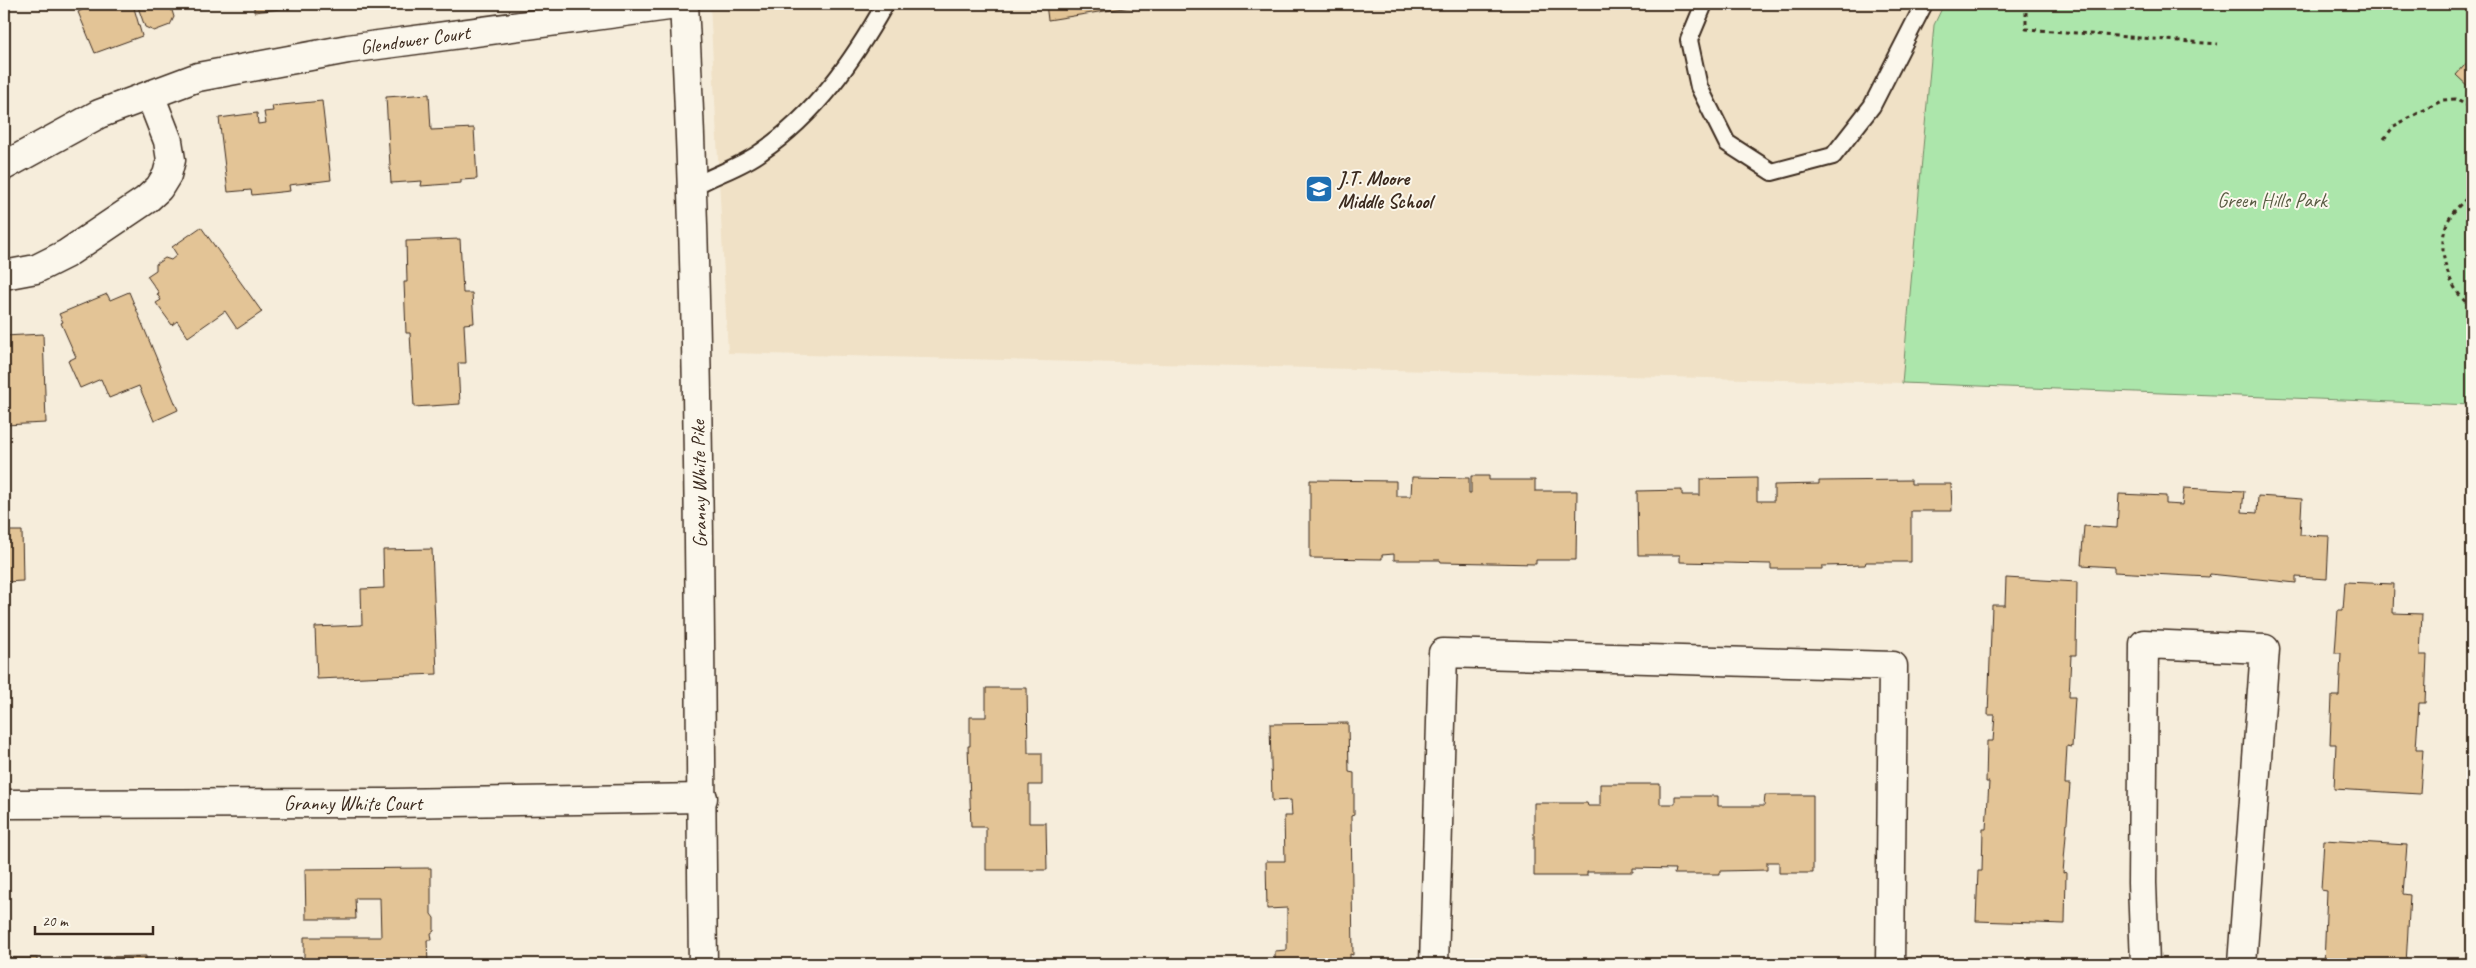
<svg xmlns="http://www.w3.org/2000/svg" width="2476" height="968" font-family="Caveat,sans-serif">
<rect width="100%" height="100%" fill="#f6eddb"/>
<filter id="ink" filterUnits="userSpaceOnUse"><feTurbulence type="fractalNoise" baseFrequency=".02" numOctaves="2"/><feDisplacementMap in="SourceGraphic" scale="10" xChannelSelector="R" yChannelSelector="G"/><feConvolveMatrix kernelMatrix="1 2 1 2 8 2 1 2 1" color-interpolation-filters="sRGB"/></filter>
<g filter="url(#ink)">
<!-- built -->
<polygon fill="#f0e1c6" points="710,4 1944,4 1934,25 1902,383 728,353"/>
<!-- green -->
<polygon fill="#ace6ab" stroke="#748864" points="1944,4 2472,4 2472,405 1902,383 1934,25"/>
<!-- building -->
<g fill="#e3c496" stroke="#3b2a1e">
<polygon points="82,4 170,4 174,17 170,25 154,31 145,27 138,7 134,8 142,36 95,53 78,12 84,9"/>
<polygon points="254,4 299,4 299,7 254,12"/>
<polygon points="1046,4 1149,4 1048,20"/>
<polygon points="2472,57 2472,90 2456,75"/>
<polygon points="429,94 431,130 474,128 477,179 461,180 461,183 421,186 422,181 391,183 386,97"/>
<polygon points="322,101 331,180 289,185 290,191 252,195 251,190 228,192 219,118 257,113 258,124 266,123 264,112 273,111 272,106"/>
<polygon points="201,227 262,312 237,329 225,311 188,337 177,321 172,325 156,303 161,300 157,294 159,293 147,276 156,270 156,264 165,258 171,260 177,255 172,247"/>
<polygon points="460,239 463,293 472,293 474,323 464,324 466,363 458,363 460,404 414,407 410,333 406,333 404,282 407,282 406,241"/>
<polygon points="129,292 178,410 154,421 139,386 109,398 101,379 80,388 68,361 76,357 61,323 63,322 59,314 107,294 110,300"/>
<polygon points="43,334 46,423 4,425 4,336"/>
<polygon points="1471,476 1489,476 1489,480 1535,480 1535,491 1577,491 1576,560 1536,560 1536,564 1441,562 1440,560 1394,560 1394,554 1382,555 1382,559 1310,558 1310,480 1396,481 1396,496 1411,496 1412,477 1469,478 1469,493 1471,493"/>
<polygon points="1757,478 1757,501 1774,501 1774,485 1819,484 1819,481 1911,480 1911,484 1951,484 1952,511 1911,511 1911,562 1866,562 1865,565 1822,566 1822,569 1771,569 1771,564 1680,562 1680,555 1638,555 1637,491 1682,490 1682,495 1700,495 1700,479"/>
<polygon points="2184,488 2244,491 2242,512 2257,513 2258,496 2302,499 2300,535 2329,536 2327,579 2296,577 2296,583 2210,574 2209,577 2114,572 2114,567 2081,565 2084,526 2117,528 2119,494 2166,496 2166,504 2182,505"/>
<polygon points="4,531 22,531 23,581 4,582"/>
<polygon points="432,549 437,674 317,679 315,627 362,625 361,589 384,588 383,550"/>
<polygon points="2006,578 2077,582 2076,655 2071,655 2069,697 2075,697 2072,747 2067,746 2065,784 2070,784 2063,873 2066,872 2065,924 1976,921 1978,871 1982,871 1983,829 1986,829 1989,782 1986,782 1987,741 1993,741 1995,715 1988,715 1992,605 2005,605"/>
<polygon points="2345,582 2394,584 2393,613 2422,614 2420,655 2427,655 2425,703 2419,703 2416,749 2423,749 2420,794 2334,789 2336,744 2330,744 2332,696 2339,696 2341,653 2335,653 2338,610 2343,610"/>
<polygon points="986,688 1027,688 1028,753 1042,753 1042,785 1029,785 1029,823 1046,823 1047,870 986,870 986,827 971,827 968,746 970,746 970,717 986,717"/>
<polygon points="1348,723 1349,772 1354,773 1354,815 1351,816 1353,955 1350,954 1350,964 1275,964 1275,951 1287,950 1287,908 1267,909 1266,861 1285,861 1284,816 1292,816 1291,800 1272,801 1270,724"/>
<polygon points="1600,784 1660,784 1660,804 1675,804 1675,796 1718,796 1718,806 1764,806 1765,795 1813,795 1813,873 1779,873 1779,862 1767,862 1767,870 1720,871 1720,874 1674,874 1675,869 1633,868 1633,872 1587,872 1587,876 1534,876 1534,803 1587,803 1588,806 1600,806"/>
<polygon points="2324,840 2407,845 2403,894 2410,895 2406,964 2324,964 2327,891 2321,890"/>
<polygon points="431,868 431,914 434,918 434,931 431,933 432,940 427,940 428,964 304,964 304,937 381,937 380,898 355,898 356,919 306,919 305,869"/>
<polygon points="146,956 146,964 103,964 103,957"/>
<rect x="4" y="958" width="33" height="6"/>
</g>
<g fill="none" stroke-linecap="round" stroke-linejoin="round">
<!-- service casing -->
<g stroke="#3b2a1e" stroke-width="20">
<g id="service">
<polyline points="1704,4 1689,40 1699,87 1727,143 1772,172 1833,156 1872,106 1924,4"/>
<path d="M 693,187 C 715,174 741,167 761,152 C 816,114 853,61 885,4"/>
</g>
</g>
<!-- minor casing -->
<g stroke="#3b2a1e" stroke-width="31">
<g id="minor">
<polyline points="4,166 99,114 198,77 348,49 684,4"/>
<polyline points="4,275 36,269 66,254 146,200 159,188 167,175 171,160 168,141 150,95"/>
<polyline points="4,804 393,803 703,798"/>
<polyline points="1434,964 1443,653 1893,666 1890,964"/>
<polyline points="2145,964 2142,883 2144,644 2265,649 2242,964"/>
</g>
</g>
<!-- secondary casing -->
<g stroke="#3b2a1e" stroke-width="31">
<path id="secondary" d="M 684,4 C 701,324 699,644 703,964"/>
</g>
<!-- path -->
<g stroke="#3b2a1e" stroke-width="3" stroke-dasharray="4 4" stroke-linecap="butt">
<polyline points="2026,4 2026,29 2218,44"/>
<polyline points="2384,139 2394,126 2443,100 2455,99 2472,108"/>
<path d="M 2472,193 C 2466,200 2456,207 2451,216 C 2433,242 2447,290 2472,307"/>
</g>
<!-- service -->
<use href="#service" stroke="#fbf7ec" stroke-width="16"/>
<!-- minor -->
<use href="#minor" stroke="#fbf7ec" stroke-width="28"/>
<!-- secondary -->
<use href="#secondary" stroke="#fbf7ec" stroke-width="28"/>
</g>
</g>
<!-- icons -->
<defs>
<g id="school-square" transform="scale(1.4375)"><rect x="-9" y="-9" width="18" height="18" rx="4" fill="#1f6fb2" stroke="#fbf7ec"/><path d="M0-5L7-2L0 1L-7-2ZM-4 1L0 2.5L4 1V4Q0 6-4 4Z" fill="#fff"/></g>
</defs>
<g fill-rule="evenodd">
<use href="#school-square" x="1319" y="189"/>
</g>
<g text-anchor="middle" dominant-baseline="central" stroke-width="4" stroke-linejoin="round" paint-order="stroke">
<!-- street labels -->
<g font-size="20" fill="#3b2a1e" stroke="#fbf7ec">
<text transform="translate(415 40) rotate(-8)">Glendower Court</text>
<text transform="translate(699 484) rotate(-91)">Granny White Pike</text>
<text x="353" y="803">Granny White Court</text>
</g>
<!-- poi labels -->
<g font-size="20" font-weight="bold" fill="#3b2a1e" stroke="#fbf7ec" text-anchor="start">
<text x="1338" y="178">J.T. Moore<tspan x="1338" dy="23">Middle School</tspan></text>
</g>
<!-- park labels -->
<g font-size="20" fill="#575941" stroke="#fbf7ec">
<text x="2272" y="200">Green Hills Park</text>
</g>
</g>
<!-- margin -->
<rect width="2476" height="968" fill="none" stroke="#fbf7ec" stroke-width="20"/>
<rect x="10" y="10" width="2456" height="948" fill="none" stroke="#3b2a1e" stroke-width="2" filter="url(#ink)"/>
<!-- scale -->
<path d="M35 926v8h118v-8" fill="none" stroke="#3b2a1e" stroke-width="2.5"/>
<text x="42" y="926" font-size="15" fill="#3b2a1e" stroke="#fbf7ec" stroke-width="4" paint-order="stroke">20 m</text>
</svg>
